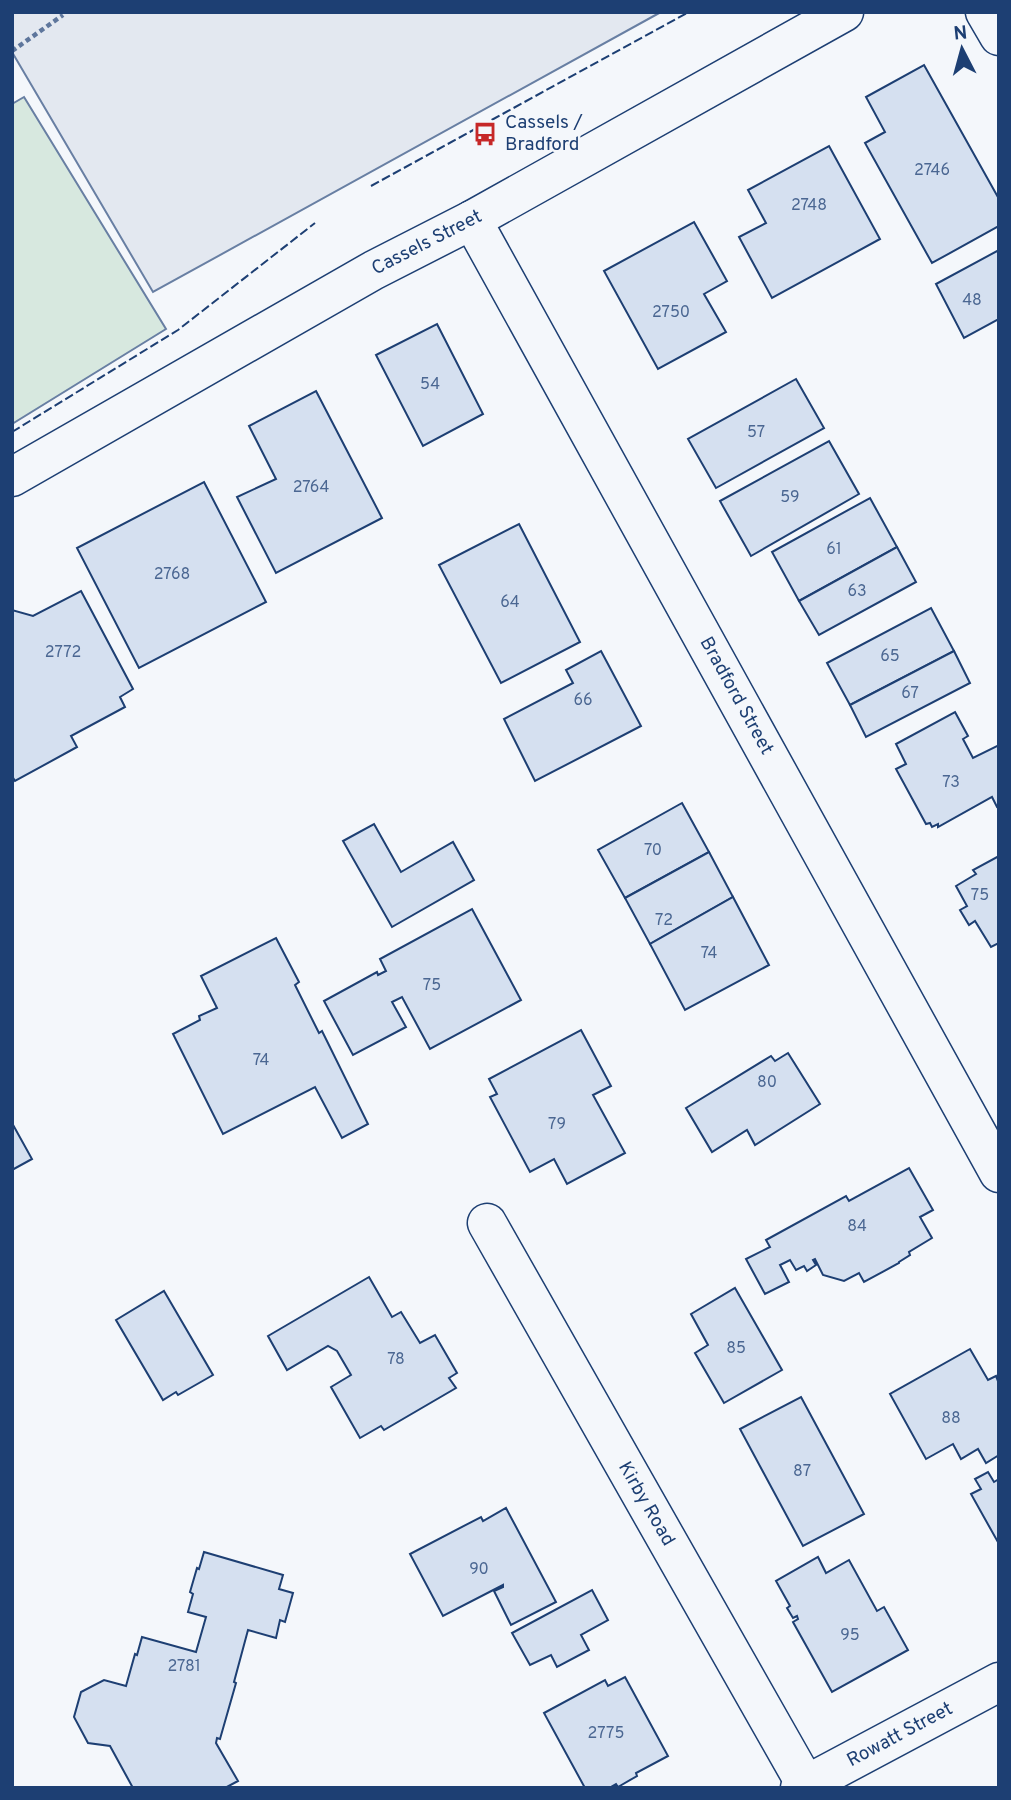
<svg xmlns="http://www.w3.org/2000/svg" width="1011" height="1800" font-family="Overpass,sans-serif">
<rect width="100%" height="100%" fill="#f4f7fb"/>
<!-- green -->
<polygon fill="#d7e8df" stroke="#687fa3" stroke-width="2" points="24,97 166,329 12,424 12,104"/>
<!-- parking -->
<polygon fill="#e3e8f0" stroke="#687fa3" stroke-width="2" points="12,12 661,12 153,292 12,52"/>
<!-- building -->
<g fill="#d5e0f0" stroke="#1d3f73" stroke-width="2">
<polygon points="924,65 999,199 999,226 932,263 865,143 885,132 866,97"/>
<polygon points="829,146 880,239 772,298 739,237 766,223 748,190"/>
<polygon points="694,222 727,281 704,294 726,332 658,369 604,271"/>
<polygon points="999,250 999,319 964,338 936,284"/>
<polygon points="437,324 483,414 423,446 376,355"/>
<polygon points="796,379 824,428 716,488 688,439"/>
<polygon points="316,391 382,518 276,573 237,497 276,479 249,426"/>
<polygon points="829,441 859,494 751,556 720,501"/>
<polygon points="204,482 266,602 139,668 77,548"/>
<polygon points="870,498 897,547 799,601 772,552"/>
<polygon points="519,524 580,642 501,683 439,565"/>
<polygon points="897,547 916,582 819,635 799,601"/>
<polygon points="81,591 133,689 120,697 125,707 71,736 77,747 15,781 12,776 12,610 33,616"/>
<polygon points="931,608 954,651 850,705 827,663"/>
<polygon points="601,651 641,726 535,781 504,719 573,683 566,670"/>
<polygon points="954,651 970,683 866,737 850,705"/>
<polygon points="955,712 968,736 963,739 973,758 999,745 999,806 997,807 992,797 938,827 938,824 932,827 930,823 926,824 896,769 906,764 896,744"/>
<polygon points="682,803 709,852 625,898 598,850"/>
<polygon points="374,824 401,872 453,842 474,880 392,927 343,841"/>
<polygon points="709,852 733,897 650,944 625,898"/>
<polygon points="999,856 999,943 991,947 975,921 969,925 960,910 967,906 956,886 976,874 973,870"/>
<polygon points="733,897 769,965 685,1010 650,944"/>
<polygon points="472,909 521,1000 430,1049 402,997 392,1002 406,1027 353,1055 324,1001 377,972 378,975 386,971 380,959"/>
<polygon points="276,938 299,982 295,985 319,1033 322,1031 368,1124 342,1138 315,1087 223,1134 173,1034 200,1020 199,1016 217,1008 201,976"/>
<polygon points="581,1030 611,1086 593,1095 625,1153 567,1184 554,1159 530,1172 490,1097 497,1094 489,1079"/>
<polygon points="788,1053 820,1104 755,1145 747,1130 712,1152 686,1108 771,1056 775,1061"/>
<polygon points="12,1123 32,1159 12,1170"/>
<polygon points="909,1168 933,1210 920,1217 932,1238 909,1252 910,1255 899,1262 899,1263 864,1282 859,1273 844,1281 823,1275 815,1259 813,1260 816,1265 807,1271 804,1266 796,1270 790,1260 780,1265 789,1282 765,1294 746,1259 770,1247 766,1240 846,1196 849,1201"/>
<polygon points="369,1277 392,1317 401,1312 420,1343 435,1335 457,1373 449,1378 456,1388 384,1430 381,1426 360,1438 331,1387 351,1375 337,1351 328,1346 287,1370 268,1336"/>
<polygon points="735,1288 782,1370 724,1403 695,1353 708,1345 691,1314"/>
<polygon points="164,1291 213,1375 178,1395 176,1392 163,1400 116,1320"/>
<polygon points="970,1349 988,1380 996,1376 999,1384 999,1455 986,1463 978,1449 961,1459 953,1444 926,1459 890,1394"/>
<polygon points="801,1397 864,1514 803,1546 740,1429"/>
<polygon points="988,1472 994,1482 999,1479 999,1544 971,1494 981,1489 975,1479"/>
<polygon points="506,1508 556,1602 511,1625 494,1591 503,1587 503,1585 443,1616 410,1554 481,1517 483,1521"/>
<polygon points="204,1552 283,1575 279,1589 293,1593 285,1622 280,1620 276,1638 248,1630 234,1682 236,1683 220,1739 217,1738 216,1743 238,1781 225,1788 133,1788 110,1746 88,1743 74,1717 81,1692 104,1680 126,1686 135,1654 137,1655 142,1637 196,1652 206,1617 188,1612 193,1594 190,1592 197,1568 199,1569"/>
<polygon points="818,1557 826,1573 849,1560 877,1611 884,1607 908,1650 832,1692 793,1622 798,1619 797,1616 793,1618 787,1608 790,1606 776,1581"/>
<polygon points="592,1590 608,1620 581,1635 589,1650 557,1667 551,1655 530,1665 512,1633"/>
<polygon points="625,1677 668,1756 636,1773 637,1776 618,1787 616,1784 609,1788 585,1788 544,1713 605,1680 608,1686"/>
</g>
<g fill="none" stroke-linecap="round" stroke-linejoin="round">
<!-- street casing -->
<g stroke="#1d3f73" stroke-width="41">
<g id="street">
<polyline points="472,220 999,1173"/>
<polyline points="12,477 374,270 472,220 844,12"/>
<polyline points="487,1223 806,1785"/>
<polyline points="800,1788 999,1682"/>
</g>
</g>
<!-- secondary casing -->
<g stroke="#1d3f73" stroke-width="41">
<polyline id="secondary" points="985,12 999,36"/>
</g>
<!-- path -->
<polyline stroke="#5e769c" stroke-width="4.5" stroke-dasharray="5 3.5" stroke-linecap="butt" points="12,51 63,15"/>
<!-- street -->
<use href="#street" stroke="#f4f7fb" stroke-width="38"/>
<!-- secondary -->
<use href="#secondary" stroke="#f4f7fb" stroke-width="38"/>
<!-- fence -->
<g stroke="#1d3f73" stroke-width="2" stroke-dasharray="9 3.5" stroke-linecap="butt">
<polyline points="371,186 689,12"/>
<polyline points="12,432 178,330 315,223"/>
</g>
</g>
<!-- icons -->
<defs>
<g id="bus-bare" transform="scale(1.89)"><path d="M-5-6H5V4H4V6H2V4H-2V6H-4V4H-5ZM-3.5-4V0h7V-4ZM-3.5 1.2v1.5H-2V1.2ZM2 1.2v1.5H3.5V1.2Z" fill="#c62828" stroke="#f4f7fb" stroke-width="2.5" paint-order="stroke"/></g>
</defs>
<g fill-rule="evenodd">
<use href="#bus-bare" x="485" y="134"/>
</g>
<g text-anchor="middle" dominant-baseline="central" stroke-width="5" stroke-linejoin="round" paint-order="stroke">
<!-- number labels -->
<g font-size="16" fill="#4b6792">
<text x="932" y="171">2746</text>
<text x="809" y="206">2748</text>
<text x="972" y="301">48</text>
<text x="671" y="313">2750</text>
<text x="430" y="385">54</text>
<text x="756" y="433">57</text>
<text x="311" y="488">2764</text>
<text x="790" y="498">59</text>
<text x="834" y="550">61</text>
<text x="172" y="575">2768</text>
<text x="857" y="592">63</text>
<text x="510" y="603">64</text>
<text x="63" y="653">2772</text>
<text x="890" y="657">65</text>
<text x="910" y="694">67</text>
<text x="583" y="701">66</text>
<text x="951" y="783">73</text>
<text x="653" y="851">70</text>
<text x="980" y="896">75</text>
<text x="664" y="921">72</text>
<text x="709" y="954">74</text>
<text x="432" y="986">75</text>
<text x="261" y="1061">74</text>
<text x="767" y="1083">80</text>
<text x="557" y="1125">79</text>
<text x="857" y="1227">84</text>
<text x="736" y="1349">85</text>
<text x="396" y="1360">78</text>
<text x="951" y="1419">88</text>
<text x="802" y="1472">87</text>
<text x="479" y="1570">90</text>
<text x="850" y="1636">95</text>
<text x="184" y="1667">2781</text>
<text x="606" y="1734">2775</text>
</g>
<!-- poi labels -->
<g font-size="19" fill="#1d3f73" stroke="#f4f7fb" text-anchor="start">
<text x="505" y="123">Cassels /<tspan x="505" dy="22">Bradford</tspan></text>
</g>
<!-- street labels -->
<g font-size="19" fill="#1d3f73" stroke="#f4f7fb">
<text transform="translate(427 243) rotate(-27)">Cassels Street</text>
<text transform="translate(736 696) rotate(61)">Bradford Street</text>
<text transform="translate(646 1504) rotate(60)">Kirby Road</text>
<text transform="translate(900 1735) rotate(-28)">Rowatt Street</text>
</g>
</g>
<!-- border -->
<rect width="1011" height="1800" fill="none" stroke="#1d3f73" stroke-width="28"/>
<!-- north arrow -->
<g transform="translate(962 49) rotate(354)" stroke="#f4f7fb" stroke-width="5" paint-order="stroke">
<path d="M0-5L12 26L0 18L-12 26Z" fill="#1d3f73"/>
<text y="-10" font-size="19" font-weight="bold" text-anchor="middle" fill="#1d3f73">N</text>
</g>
</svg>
